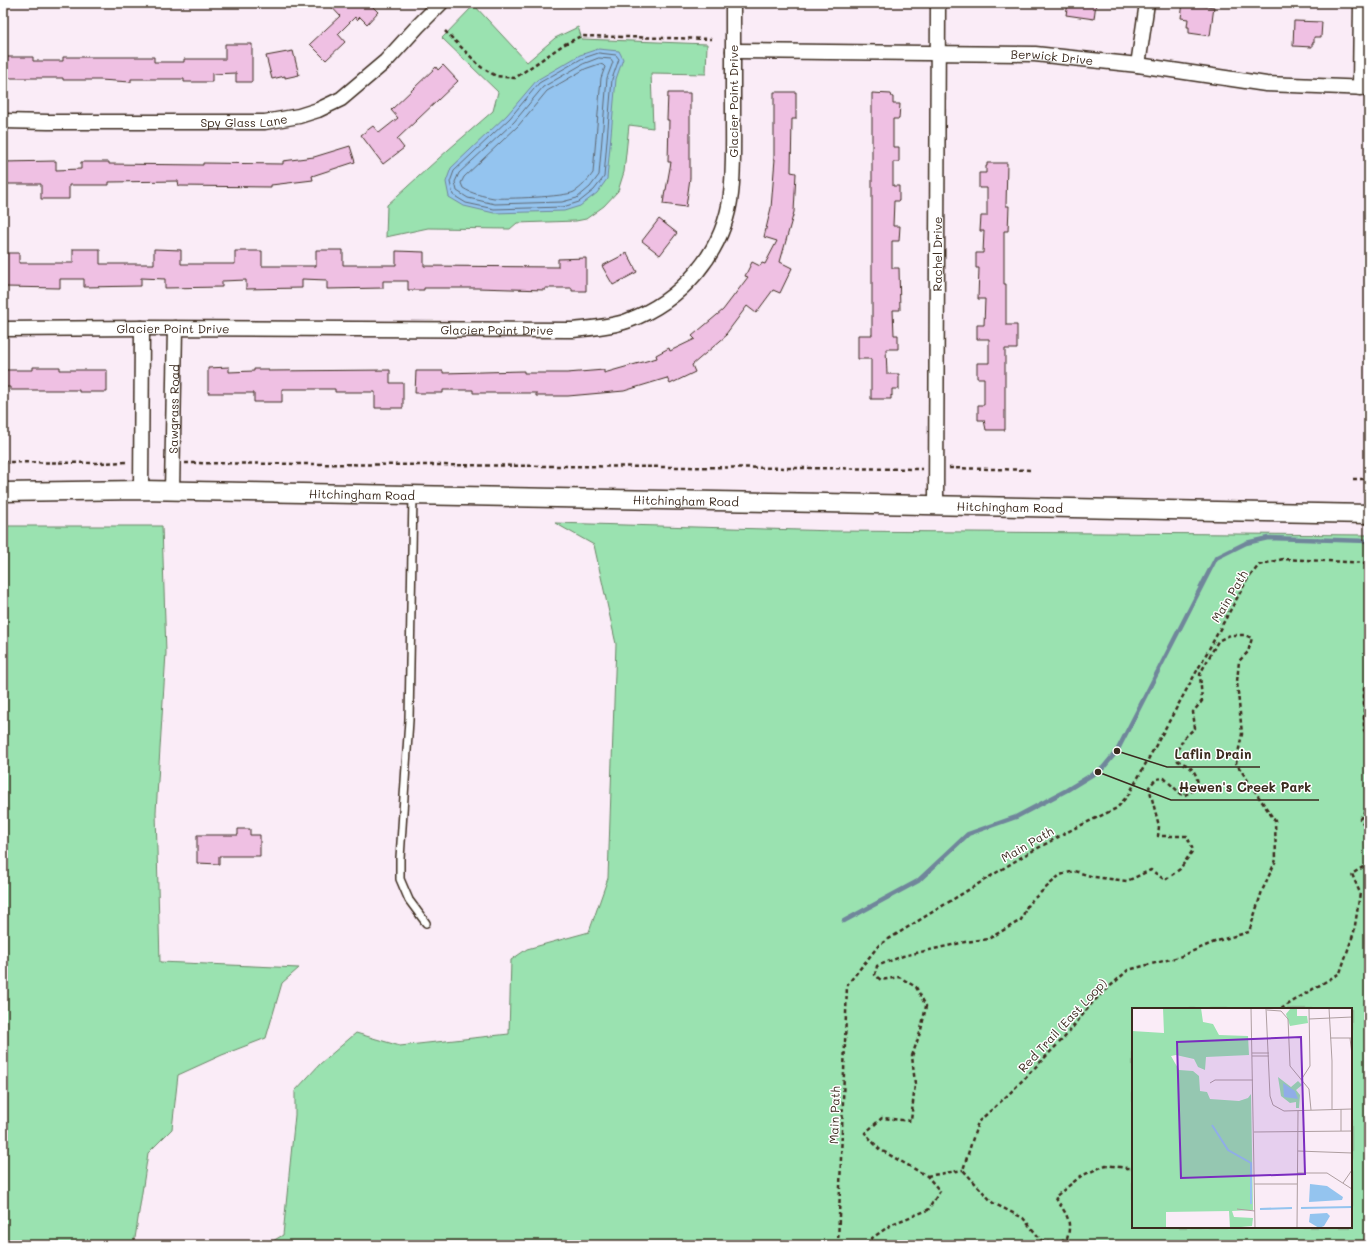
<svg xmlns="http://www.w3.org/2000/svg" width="1372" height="1248" font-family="Mali,sans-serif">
<rect width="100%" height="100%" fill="#faecf7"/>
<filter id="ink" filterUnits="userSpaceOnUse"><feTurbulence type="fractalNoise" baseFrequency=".025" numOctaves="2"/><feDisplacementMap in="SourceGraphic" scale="8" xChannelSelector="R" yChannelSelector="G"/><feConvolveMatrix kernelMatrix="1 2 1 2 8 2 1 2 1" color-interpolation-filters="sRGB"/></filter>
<g filter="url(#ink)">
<!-- green -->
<g fill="#9ae2b0" stroke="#6a8667" fill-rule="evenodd">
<polygon points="474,5 527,62 555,38 578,27 582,39 707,44 706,74 651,73 653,128 629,125 624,172 618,191 604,206 586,219 576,221 517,223 510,229 428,228 386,237 387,205 448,150 493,111 498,92 442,38"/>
<path d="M 555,523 L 835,531 L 1369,535 L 1369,1245 L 266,1245 L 283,1235 L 295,1115 L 295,1091 L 320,1064 L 356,1033 L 400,1046 L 509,1034 L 511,960 L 527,949 L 589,932 L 608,878 L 616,644 L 594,545 ZM 1133,1009 L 1351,1009 L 1351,1227 L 1133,1227 Z"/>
<polygon points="3,526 162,526 166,653 156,812 160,962 299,968 282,983 266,1038 222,1055 178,1075 172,1129 148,1153 134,1245 3,1245"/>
</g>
<!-- water -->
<polygon fill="#94c4ef" stroke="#70869b" points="598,49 619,51 623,59 616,79 607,179 597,193 580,206 564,211 494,213 464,206 449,197 446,182 451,168 507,115 537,80 580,55"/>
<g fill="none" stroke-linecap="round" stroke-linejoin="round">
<!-- shore -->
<g stroke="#5f6872" stroke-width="1">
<polygon points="599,53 616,55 619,59 612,79 604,177 594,190 579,202 563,207 494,209 466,203 453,195 450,182 454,171 510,118 539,83 581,59"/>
<polygon points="599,58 611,59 613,62 607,78 599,175 590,187 577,198 562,202 495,204 468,198 457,191 455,182 459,173 514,122 543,87 583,64"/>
<path d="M 600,64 L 603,65 L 605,67 L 601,78 L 593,173 C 588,180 581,188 574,192 C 565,197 505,199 494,198 C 483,196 472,194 463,188 L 461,183 L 464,177 L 518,126 L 547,91 L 585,69 Z"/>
</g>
<!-- stream -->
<polyline stroke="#70869b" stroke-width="4.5" points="844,921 918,881 968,834 1016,817 1067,790 1103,768 1117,751 1216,558 1246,543 1268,538 1369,541"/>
</g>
<!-- building -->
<g fill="#efc0e3" stroke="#3b2a1e">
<polygon points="328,3 369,3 378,12 367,24 360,17 357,20 355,17 338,34 345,42 326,60 310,44 340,16"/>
<polygon points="1068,3 1096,3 1094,19 1066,15"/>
<polygon points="1183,3 1214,7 1210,36 1189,33 1189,27 1187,27 1188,19 1181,18"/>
<polygon points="1294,21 1322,22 1321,37 1314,37 1314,43 1312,43 1312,47 1293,46"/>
<polygon points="225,44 252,44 252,82 236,82 236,73 212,74 212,82 184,82 184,79 131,79 131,82 100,80 63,80 63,78 3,78 3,57 33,57 33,61 63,61 63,57 154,57 154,62 184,62 184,59 225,59"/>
<polygon points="293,51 299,75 285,78 285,76 272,79 266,56"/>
<polygon points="443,65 458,81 397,139 404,148 383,164 361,135 373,126 379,133 398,118 391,110 436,67 438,70"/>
<polygon points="774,92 796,92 796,119 792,119 791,172 796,173 794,212 780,262 792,268 780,293 773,290 756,313 747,306 726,334 727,335 692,365 695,372 670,384 667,378 624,391 568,396 536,396 536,393 473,393 473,390 443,390 443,393 415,393 416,371 443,371 443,373 524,371 524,373 567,373 604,370 604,373 657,358 656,355 669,348 670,351 695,339 692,336 723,310 748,277 745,276 752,262 760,266 762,263 765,264 777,241 764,237 771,208 775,159 774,159"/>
<polygon points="668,93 690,93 690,178 686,207 663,204 665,190 666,190 671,162 668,162 669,120 667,120"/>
<polygon points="872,93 891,94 892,97 893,97 893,104 900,104 899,119 893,119 893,147 899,147 899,162 893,162 893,186 899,186 899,201 894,201 893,226 900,226 899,241 892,241 892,268 899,268 900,310 893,310 894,335 898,335 898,349 886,349 887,374 899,374 899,389 892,389 892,396 891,395 891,399 871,399 871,359 858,359 858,335 872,335"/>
<polygon points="350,146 355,162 312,176 313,180 271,185 271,187 179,186 178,181 109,182 109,185 69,185 69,199 41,199 41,184 3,184 3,162 56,161 56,170 81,169 81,162 109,162 109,164 203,165 203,163 283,164 283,161 314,157"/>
<polygon points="987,163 1007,163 1006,206 1009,206 1008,231 1004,231 1004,284 1006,284 1006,325 1017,325 1017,349 1005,349 1005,430 986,430 984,420 978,420 978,405 984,405 984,378 977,378 977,363 989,363 989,339 977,339 977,325 984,325 985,299 978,299 979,268 976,268 976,253 983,253 984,231 980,231 981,216 987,216 987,188 979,188 979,173 986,173 986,166 987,166"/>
<polygon points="659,219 677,233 660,255 642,241"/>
<polygon points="73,249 100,249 100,264 154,264 154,249 181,250 181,264 235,264 235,251 262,251 262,266 316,266 316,250 343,250 343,265 396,265 396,251 424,252 424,266 558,267 558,259 586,258 586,291 572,291 572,288 545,288 545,290 477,288 424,288 424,290 408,290 408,281 383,281 383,288 327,289 327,280 302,279 302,288 246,289 246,280 222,281 222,287 165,288 165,279 141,278 141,286 84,287 84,279 60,279 60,288 5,287 5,283 3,283 3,253 19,253 19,263 73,263"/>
<polygon points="627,253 637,272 613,285 602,266"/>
<polygon points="33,367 60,367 60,370 107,370 107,392 79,392 79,390 10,390 10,387 3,387 3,370 33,370"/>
<polygon points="229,367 229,372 254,371 254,369 268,369 268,371 390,370 390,383 403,383 403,408 375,408 375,392 335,392 335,389 282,389 282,402 254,402 254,393 208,393 208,368"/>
<polygon points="238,829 250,829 250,835 260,835 260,856 219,856 219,864 197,863 197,835 238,835"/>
</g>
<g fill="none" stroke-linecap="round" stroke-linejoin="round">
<!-- service casing -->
<g stroke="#3b2a1e" stroke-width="10">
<polyline id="service" points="413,495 409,720 400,858 400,879 409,900 426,923"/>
</g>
<!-- minor casing -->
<g stroke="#3b2a1e" stroke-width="17">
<g id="minor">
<path id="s1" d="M 733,51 L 1035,54 L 1138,65 L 1266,84 L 1369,88"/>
<polyline points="1138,65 1147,3"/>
<polyline points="1360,88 1361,3"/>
<path id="s2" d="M 3,121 L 48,122 L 265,122 L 299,116 L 318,110 L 341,99 L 386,61 L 418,26 L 441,3"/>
<path id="s3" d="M 3,329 L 142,328 L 573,330 C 591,328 610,327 627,321 C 682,301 724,252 731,194 C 734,168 733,141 733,115 C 733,78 733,40 733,3"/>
<polyline points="141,490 142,328"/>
<path id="s4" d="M 172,491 L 175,328"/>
<path id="s5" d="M 936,505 L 938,3"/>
</g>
</g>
<!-- tertiary casing -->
<g stroke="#3b2a1e" stroke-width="21">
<g id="tertiary">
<path id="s6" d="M 3,492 L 141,490 L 825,503 L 1369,514"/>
</g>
</g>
<!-- path -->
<g stroke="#3b2a1e" stroke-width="2.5" stroke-dasharray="4 3" stroke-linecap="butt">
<polyline points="445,31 481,67 496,76 515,78 563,45 581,36 712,39"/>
<polyline points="3,462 99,463 128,462"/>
<polyline points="185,463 922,469"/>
<polyline points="949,468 1032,470"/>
<polyline points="1353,479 1369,479"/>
<polyline points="1369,682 1364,688 1364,730 1369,736"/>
<polyline points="1369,804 1360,819 1369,832"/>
<polyline points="1281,1009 1303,995 1340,973 1354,932 1360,893 1352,874 1369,863"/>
<polyline points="927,1176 963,1170"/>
<polyline points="838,1245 847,985 879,945 1025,855 1075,828 1117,808 1129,794 1247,580 1259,565 1283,559 1369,563"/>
<path d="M 867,1245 L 868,1241 L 892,1224 L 928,1210 L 940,1191 L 927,1176 L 879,1149 L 865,1133 L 882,1118 L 911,1121 L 915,1084 L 912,1056 L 921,1030 L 926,1006 L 916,987 L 899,977 L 881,980 L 875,975 L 877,966 L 903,956 L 965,942 L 988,939 L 1021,920 L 1028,904 L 1060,875 L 1074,871 L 1094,877 L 1127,881 L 1151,870 L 1165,880 L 1180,869 L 1193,850 L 1187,836 L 1158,836 L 1159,826 L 1149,787 L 1156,779 L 1164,778 L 1183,796 L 1198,788 C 1198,772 1191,766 1178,761 L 1176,753 L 1184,738 L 1195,728 L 1193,712 L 1202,701 L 1200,674 L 1218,641 L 1230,635 L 1245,635 L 1252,638 L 1248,652 L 1239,661 L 1237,682 L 1242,734 L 1236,763 L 1275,821 L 1276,860 L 1262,891 L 1249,932 L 1217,941 L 1179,957 L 1128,970 L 1093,1002 L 1064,1038 L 1008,1095 L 978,1122 L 963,1170 L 993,1203 L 1023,1218 L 1042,1241 L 1056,1244 L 1067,1239 C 1073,1219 1065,1213 1055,1197 L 1081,1176 L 1106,1165 L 1133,1169"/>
</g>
<!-- service -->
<use href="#service" stroke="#fff" stroke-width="7"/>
<!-- minor -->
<use href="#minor" stroke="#fff" stroke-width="14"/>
<!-- tertiary -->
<use href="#tertiary" stroke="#fff" stroke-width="18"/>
</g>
</g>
<g text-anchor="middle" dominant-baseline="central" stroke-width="3" stroke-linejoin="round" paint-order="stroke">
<!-- street labels -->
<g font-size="12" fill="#3b2a1e" stroke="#fff">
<text stroke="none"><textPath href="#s1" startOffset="319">Berwick Drive</textPath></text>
<text transform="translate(733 101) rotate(-90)">Glacier Point Drive</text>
<text stroke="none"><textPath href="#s2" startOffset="241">Spy Glass Lane</textPath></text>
<text stroke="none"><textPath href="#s5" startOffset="251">Rachel Drive</textPath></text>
<text stroke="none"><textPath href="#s3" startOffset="170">Glacier Point Drive</textPath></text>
<text stroke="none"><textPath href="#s3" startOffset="494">Glacier Point Drive</textPath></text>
<text stroke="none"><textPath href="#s4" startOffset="82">Sawgrass Road</textPath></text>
<text stroke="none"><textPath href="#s6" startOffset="359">Hitchingham Road</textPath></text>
<text stroke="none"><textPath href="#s6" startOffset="683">Hitchingham Road</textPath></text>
<text stroke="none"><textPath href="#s6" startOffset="1007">Hitchingham Road</textPath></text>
<text transform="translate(1229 596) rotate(-59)">Main Path</text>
<text transform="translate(1027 844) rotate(-30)">Main Path</text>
<text transform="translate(1062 1025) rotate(-47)">Red Trail (East Loop)</text>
<text transform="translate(834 1115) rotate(-88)">Main Path</text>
</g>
</g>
<!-- overview -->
<g transform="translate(1132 1008)">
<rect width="220" height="220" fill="#faecf7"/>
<path d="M 31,0 L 69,0 L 71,14 L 81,16 L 87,27 L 116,28 L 117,47 L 74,49 L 73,62 L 66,59 L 62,51 L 44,47 L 39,48 L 47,62 L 61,63 L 67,68 L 68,83 L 75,84 L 78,91 L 107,93 L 116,90 L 119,86 L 121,202 L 100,203 L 102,209 L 121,210 L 120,218 L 98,220 L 97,203 L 34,204 L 34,220 L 0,220 L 0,23 L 32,25 ZM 159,0 L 165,0 L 165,8 L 175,8 L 176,15 L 158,18 L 154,6 ZM 146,69 L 159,79 L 166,73 L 170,77 L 164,82 L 168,87 L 167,100 L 164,100 L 164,94 L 158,95 L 149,88 Z" fill="#9ae2b0"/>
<path d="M 151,75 L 163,83 L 166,91 L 152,89 ZM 178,176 L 195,178 L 211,189 L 210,192 L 177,194 ZM 195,205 L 198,208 L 192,218 L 187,220 L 177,214 L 178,206 Z" fill="#94c4ef"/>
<path fill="none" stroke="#94c4ef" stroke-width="2" d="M 80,117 L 96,142 L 119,155 L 119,196M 169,200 L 220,199M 128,201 L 160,200"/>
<path fill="none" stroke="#ae9ea0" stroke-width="1" d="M 119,0 L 123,220M 134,0 L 138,88 L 141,97 L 152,103 L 220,101M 197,0 L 200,53 L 200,101M 135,2 L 149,3 L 156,11 L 158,58 L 177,81 L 179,102M 177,11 L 220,9M 198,30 L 220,30M 218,30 L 220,47M 120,45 L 137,45M 120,48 L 137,48M 169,72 L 178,58 L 177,0M 78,75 L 83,72 L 121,72M 209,101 L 209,123M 122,124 L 220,123M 166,143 L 220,145M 165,165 L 195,165 L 220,181M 211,175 L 220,162M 122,176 L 165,176M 105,201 L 123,203M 165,220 L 166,103"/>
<path fill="#7b2cbf" fill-opacity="0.15" stroke="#7b2cbf" stroke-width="2" d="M 169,29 L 173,166 L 49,170 L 45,34 Z"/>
<rect width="220" height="220" fill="none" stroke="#3b2a1e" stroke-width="2"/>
</g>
<!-- callouts -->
<path fill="none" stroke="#3b2a1e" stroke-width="1.5" d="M1117 751L1167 767H1260M1098 772L1171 800H1319"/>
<g fill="#3b2a1e" stroke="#fff" stroke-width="1.5">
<circle cx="1117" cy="751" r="4"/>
<circle cx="1098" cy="772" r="4"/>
</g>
<g font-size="13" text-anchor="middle" font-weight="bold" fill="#3b2a1e" stroke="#fff" stroke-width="3" stroke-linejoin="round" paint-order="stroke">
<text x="1213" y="759">Laflin Drain</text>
<text x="1245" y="792">Hewen's Creek Park</text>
</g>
<!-- margin -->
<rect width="1372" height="1248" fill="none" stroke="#fff" stroke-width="16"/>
<rect x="8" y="8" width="1356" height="1232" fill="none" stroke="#3b2a1e" stroke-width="1.5" filter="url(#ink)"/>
</svg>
